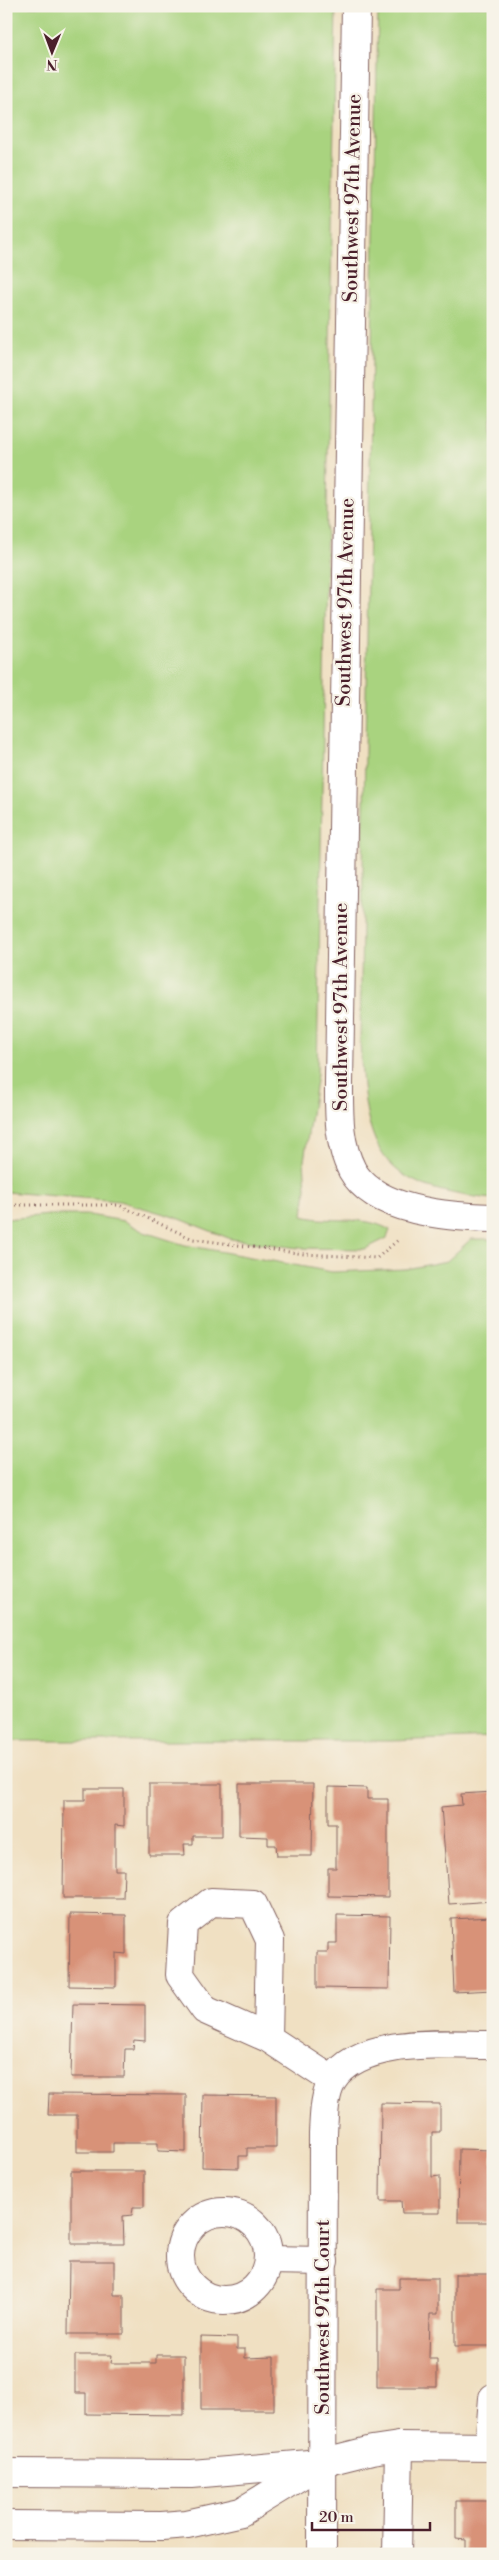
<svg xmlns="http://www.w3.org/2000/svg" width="499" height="2560" font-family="'Libre Bodoni',serif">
<rect width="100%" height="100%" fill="#f7f3e8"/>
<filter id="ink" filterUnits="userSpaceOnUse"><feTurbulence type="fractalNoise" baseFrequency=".02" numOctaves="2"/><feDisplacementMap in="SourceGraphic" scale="10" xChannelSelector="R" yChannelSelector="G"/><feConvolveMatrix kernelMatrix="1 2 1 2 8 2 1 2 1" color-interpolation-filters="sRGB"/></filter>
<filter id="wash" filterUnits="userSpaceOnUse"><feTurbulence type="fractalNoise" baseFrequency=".0096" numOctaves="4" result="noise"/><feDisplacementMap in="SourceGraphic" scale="20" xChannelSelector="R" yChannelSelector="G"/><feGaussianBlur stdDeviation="1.12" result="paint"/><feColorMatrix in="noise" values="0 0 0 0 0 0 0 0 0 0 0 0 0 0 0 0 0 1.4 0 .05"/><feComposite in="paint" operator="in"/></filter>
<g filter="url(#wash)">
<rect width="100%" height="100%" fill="#f0e0c2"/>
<!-- green -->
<g fill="#a9d37f" stroke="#7a7955">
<path d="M 6,6 L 336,6 L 317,1074 L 304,1161 L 306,1188 L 303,1216 C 332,1224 363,1214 390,1230 L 387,1238 L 365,1249 L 298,1248 L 231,1239 L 175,1217 L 119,1201 L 6,1192 Z"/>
<path d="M 378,6 L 493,6 L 493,1199 C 375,1188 365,1149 360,1040 Z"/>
<polygon points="49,1215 89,1215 124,1221 144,1232 185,1245 332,1272 406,1269 447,1261 471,1239 493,1239 493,1737 392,1741 6,1741 6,1219"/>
</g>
<g id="blocks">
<!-- building -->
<g fill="#d89278">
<polygon points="149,1784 222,1784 222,1836 193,1836 193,1844 184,1844 185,1855 149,1855"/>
<polygon points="239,1784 313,1784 312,1856 277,1856 276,1845 268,1845 268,1837 239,1836"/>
<polygon points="328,1787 367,1788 367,1799 388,1799 388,1897 328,1896 328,1868 336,1868 336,1824 328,1824"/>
<polygon points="85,1789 124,1789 124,1826 115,1825 115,1870 124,1870 123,1898 63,1898 64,1800 85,1800"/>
<polygon points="493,1792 493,1901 449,1904 441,1807 462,1805 461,1794"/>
<polygon points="70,1914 126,1915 126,1954 116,1953 116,1987 69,1986"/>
<polygon points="337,1915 390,1916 389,1989 317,1988 317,1952 328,1952 328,1943 337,1943"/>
<polygon points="493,1917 493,1990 454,1992 451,1919"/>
<polygon points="73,2004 145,2005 145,2041 134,2040 133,2049 125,2049 124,2077 71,2077"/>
<polygon points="49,2094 186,2095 186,2152 158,2151 158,2143 113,2143 113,2152 77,2152 77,2115 48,2115"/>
<polygon points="203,2095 276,2096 276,2148 247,2148 247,2156 239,2156 239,2168 202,2167"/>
<polygon points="381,2103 440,2104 440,2132 432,2132 432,2177 440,2176 440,2213 402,2213 401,2201 380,2201"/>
<polygon points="459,2149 493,2150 493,2222 458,2222"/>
<polygon points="71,2171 144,2171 144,2207 133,2207 132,2215 123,2216 124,2244 71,2244"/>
<polygon points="69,2261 114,2261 114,2295 124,2295 124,2334 68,2334"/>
<polygon points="455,2274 493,2274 491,2346 455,2346"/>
<polygon points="399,2278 438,2278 438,2314 430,2314 429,2359 437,2359 437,2387 377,2387 377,2289 399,2289"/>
<polygon points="201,2337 237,2338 237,2349 245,2349 245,2358 274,2357 274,2410 201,2410"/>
<polygon points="75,2355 112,2355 111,2363 156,2363 156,2355 184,2355 184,2415 86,2414 86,2393 75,2393"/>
<polygon points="456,2501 493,2501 493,2554 466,2554 466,2540 456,2539"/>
</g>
</g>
</g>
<g filter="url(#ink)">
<use href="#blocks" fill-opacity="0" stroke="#846360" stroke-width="1"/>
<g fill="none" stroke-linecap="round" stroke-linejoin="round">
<!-- minor casing -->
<g stroke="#846360" stroke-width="30">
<g id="minor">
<path d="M 356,6 L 339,1083 C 339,1113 338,1143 352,1170 C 375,1212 451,1217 493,1218"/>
<polyline points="268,2038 270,1940 253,1904 211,1902 183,1924 180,1975 205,2010 268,2038 332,2080"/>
<circle cx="224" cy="2256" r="44"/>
<polyline points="268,2260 324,2261"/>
<polyline points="489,2447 493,2398"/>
<polyline points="6,2473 192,2474 320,2463 372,2450 399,2446 493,2447"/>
<polyline points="6,2525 162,2526 187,2524 241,2512 316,2466"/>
<path d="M 322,2554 L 323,2133 C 324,2117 324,2094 333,2080 C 360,2036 448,2045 493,2045"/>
<polyline points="397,2554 399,2446"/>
</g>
</g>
<!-- path -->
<polyline stroke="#846360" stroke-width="3" stroke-dasharray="1 4" stroke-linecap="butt" points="6,1205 119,1205 193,1239 304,1254 377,1258 398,1240"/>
<!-- minor -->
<use href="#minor" stroke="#fff" stroke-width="28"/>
</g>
</g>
<g text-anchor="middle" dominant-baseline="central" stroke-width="4.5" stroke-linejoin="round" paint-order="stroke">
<!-- street labels -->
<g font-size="20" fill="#4a1f2b" stroke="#f7f3e8">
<text transform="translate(353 198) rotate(-89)">Southwest 97th Avenue</text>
<text transform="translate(346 602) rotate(-89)">Southwest 97th Avenue</text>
<text transform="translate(341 1007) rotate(-90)">Southwest 97th Avenue</text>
<text transform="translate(323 2317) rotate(-90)">Southwest 97th Court</text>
</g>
</g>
<!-- margin -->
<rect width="499" height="2560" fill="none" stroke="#f7f3e8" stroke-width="25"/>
<!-- north arrow -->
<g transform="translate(52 52) rotate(181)" stroke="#f7f3e8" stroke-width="4" paint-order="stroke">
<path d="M0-4L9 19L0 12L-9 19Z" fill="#4a1f2b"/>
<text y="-8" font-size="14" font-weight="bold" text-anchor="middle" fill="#4a1f2b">N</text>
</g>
<!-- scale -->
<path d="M312 2522v8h118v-8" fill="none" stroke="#4a1f2b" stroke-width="2.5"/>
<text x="319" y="2522" font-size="15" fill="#4a1f2b" stroke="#f7f3e8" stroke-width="4" paint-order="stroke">20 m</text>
</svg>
